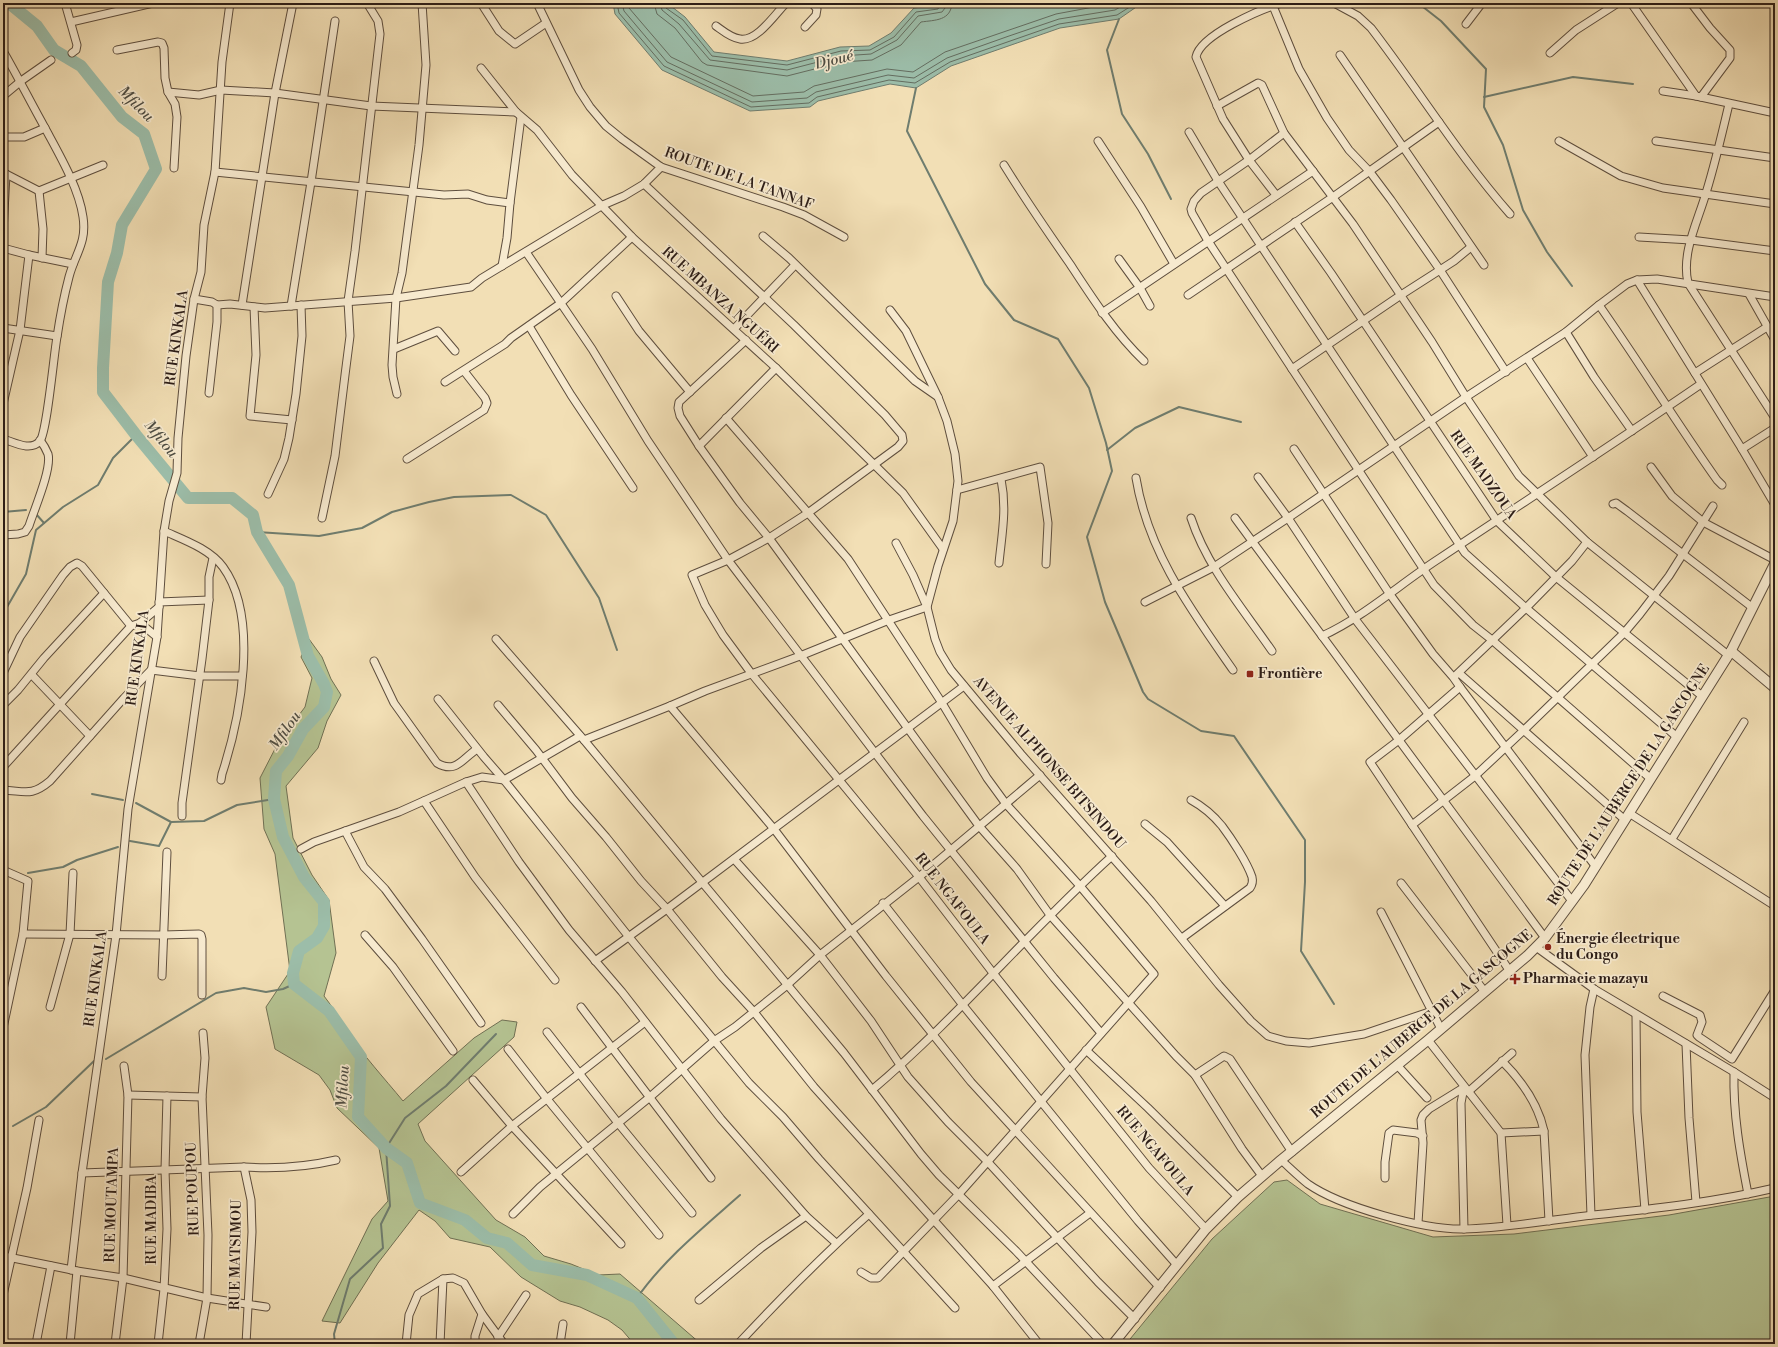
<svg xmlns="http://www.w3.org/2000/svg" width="1778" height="1347" font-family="'Libre Bodoni',serif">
<rect width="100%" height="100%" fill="#f2dfb5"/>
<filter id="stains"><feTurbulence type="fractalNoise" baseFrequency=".005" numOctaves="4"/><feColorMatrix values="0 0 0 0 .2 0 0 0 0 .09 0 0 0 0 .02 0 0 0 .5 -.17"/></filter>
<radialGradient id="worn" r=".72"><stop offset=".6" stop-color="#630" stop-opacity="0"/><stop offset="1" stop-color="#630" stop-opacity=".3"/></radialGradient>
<!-- green -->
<g fill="#b5c392" stroke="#707054">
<path d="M 309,639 L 322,657 L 331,679 L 341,695 L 327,721 L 318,748 L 286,786 L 293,838 L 312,875 L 329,900 L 336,953 L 324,996 C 333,1007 339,1019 346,1030 C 363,1055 384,1078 403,1101 L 474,1038 L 502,1020 L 517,1022 L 514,1037 L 418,1124 L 425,1141 L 496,1220 L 525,1237 L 544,1256 L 571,1264 L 598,1275 L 620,1274 L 701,1344 L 634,1344 L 622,1330 L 608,1320 L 580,1307 L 560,1301 L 521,1277 L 490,1247 L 450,1238 L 435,1221 L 419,1210 L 378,1263 L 340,1323 L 322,1321 L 372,1219 L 388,1201 L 379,1148 L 337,1108 L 330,1090 L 319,1075 L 275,1049 L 266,1007 L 290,971 L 275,854 L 264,829 L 260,778 L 278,743 L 305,707 L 312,678 L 301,657 Z"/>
<polygon points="1287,1180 1320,1204 1433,1237 1514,1234 1669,1215 1775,1196 1775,1344 1126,1344 1212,1239 1274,1182"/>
</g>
<!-- water -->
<polygon fill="#9cbda9" stroke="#6f7d6f" points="613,3 667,3 685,17 714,52 787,61 840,47 869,46 891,33 914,8 953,3 1142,3 1119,19 1060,28 951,66 916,88 890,84 818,101 810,107 750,111 662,70 615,14"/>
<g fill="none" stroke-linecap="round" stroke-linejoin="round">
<!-- shore -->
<g stroke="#646d60" stroke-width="1">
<polyline points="617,3 619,13 664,66 751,107 809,103 817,97 889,80 915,83 950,62 1059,24 1117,15 1136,3"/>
<polyline points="622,3 624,11 667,62 752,102 807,98 816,92 888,75 914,78 947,58 1009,36 1059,19 1115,10 1127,3"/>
<polyline points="628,3 629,8 671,57 753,96 804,92 814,86 887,69 913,72 945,52 1056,14 1115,3"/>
<path d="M 654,3 L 657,14 L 675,28 L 702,62 L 707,65 L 787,76 L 842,62 L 872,60 L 901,45 L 921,22 C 935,20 951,21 952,3"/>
<polyline points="660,3 662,10 679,24 710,60 787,70 841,56 871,54 897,40 918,16 942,12 945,8 946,3"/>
<polyline points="665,3 666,8 683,20 712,56 787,65 841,51 870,50 894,37 916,12 938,9 941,3"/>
</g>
<!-- stream -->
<g stroke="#6f7d6f" stroke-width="2">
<polyline points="1418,3 1441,21 1486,69 1484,107 1503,145 1523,210 1547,252 1572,286"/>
<polyline points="1768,3 1775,12"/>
<polyline points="1119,19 1107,50 1122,114 1148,154 1171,199"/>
<polyline points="916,88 907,131 985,284 1014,320 1058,339 1089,388 1106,443 1112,471 1087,537 1105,602 1143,692 1148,699 1201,731 1234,736 1305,840 1305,882 1301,951 1334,1004"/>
<polyline points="1484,97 1573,77 1633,84"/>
<polyline points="1107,450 1135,428 1179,407 1241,422"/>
<polyline points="3,512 26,510"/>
<polyline points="36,514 44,523"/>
<polyline points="257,532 319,536 362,528 392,512 429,502 454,497 511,495 546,515 599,598 617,650"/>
<polyline points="3,614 26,574 36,530 63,507 98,485 113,458 136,435"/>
<polyline points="92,794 123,800"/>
<polyline points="136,803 171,822"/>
<polyline points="130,841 159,846 171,822 204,821 237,805 274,799"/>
<polyline points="28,873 63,867 77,860 118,847"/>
<polyline points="106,1059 216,993 244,988 266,992 283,989 294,984"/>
<polyline points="13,1126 46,1107 94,1061"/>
<path d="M 637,1298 C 664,1259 705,1226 740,1195"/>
<polyline points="335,1344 334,1334 350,1279 383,1248 381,1224 390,1206 386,1148 405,1118 446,1086 496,1034"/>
</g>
<!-- river -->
<polyline stroke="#9cbda9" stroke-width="12" points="9,3 37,26 54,50 81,66 122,117 144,134 156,169 122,225 117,253 108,282 103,368 103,392 136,435 188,498 232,498 253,515 257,532 289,585 308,656 324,684 327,692 324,707 303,729 288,756 276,771 274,799 283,837 304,877 324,902 324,926 317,938 299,951 293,973 294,984 329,1011 361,1057 358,1117 386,1148 407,1163 420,1203 465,1220 487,1238 507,1243 532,1265 587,1275 637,1298 674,1344"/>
<!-- minor casing -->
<g stroke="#5e4e3e" stroke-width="9">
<g id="minor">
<polyline points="65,3 77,45 76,50 72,53"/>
<polyline points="481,3 499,31 515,44 546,23"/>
<polyline points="537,3 579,90 590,107 606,126 622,139 661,167 783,207 804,215 844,237"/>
<path d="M 1334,3 L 1358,16 L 1371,28 C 1418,89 1459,156 1510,214"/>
<polyline points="1631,3 1696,96 1775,113"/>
<polyline points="1691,3 1710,28 1730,50 1730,58 1701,97"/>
<polyline points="1273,6 1299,69 1327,118 1349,150 1370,172 1391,200 1440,270 1506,372"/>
<polyline points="71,22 153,3"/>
<polyline points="1466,24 1482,3"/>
<path d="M 716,26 C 723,31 731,38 740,39 C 757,42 775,14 786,3"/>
<polyline points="805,27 816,15 817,9 812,3"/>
<polyline points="117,50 158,42 162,43 164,48 165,78 168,92 175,104 177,117 174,168"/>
<path d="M 3,51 C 18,77 31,103 45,128 C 59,154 79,188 83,217 C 87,243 75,254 69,277 C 64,296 60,317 57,337 C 54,353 47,432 40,441 C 30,452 14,442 3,439"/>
<polyline points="1550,53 1576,30 1618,3"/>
<polyline points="1340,55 1484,265"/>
<polyline points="481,68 516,112 537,130 572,175 632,237 776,368 903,493 943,549"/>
<polyline points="1663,91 1696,96"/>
<polyline points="168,92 199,95 221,90 275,93 371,106 516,112"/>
<polyline points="3,96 21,81 51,60"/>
<path d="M 1729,104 C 1722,134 1715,164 1706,193 C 1698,221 1681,253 1688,283 L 1775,418"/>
<polyline points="1217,106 1258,83 1262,85 1284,133 1353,224 1432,342 1466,397 1519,476 1587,542 1728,655"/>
<polyline points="1189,132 1218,181 1465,553 1526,608 1677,737"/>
<polyline points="1284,133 1249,160 1201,193 1194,201 1191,209 1192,213 1208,241 1434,585 1473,625 1492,640 1651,779"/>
<polyline points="3,137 24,137 45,128"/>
<polyline points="1098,141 1141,207 1174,264"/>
<polyline points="1559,141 1621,176 1663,188 1775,204"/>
<polyline points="1656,141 1775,158"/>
<path d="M 1004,165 C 1025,199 1047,231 1070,264 C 1093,299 1114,332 1144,361"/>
<polyline points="215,172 444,195 468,194 487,200 510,203 507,238 502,266"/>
<polyline points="6,174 39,191 103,165"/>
<polyline points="644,184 794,325 885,415 902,435 903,441 898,447 808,513 769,538 728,560 692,575 705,605 723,635 751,673 919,877 993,973 1149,1168 1206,1229"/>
<polyline points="39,191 43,229 42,258"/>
<path d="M 1276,195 L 1249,160 L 1223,119 L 1196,57 C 1200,35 1261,9 1282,3"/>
<polyline points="510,203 521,117"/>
<polyline points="1295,222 1331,273 1497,521 1556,577 1702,696"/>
<polyline points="3,232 6,174 3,172"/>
<polyline points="763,236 789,258 915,381 938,397"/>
<polyline points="1639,237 1691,240 1775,251"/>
<polyline points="3,248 29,255 73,264"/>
<polyline points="526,252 592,349 648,441 728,560 923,816 1054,978 1101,1033"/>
<polyline points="1119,259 1140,288 1150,306"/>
<polyline points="1637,280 1742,449 1775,505"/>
<polyline points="1749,294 1775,340"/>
<polyline points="1188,295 1333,197 1439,122"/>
<polyline points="616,296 639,331 690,392"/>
<polyline points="194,299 212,302 217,305 230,304 265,308 396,298 471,287 482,278 603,205 624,196 644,184 661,167"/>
<polyline points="242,305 275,93 293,3"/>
<path d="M 1599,305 C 1639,362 1676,422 1717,480 L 1722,485"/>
<polyline points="291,306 311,182 335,21"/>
<polyline points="254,307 256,355 250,416 292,420"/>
<polyline points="890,310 906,331 938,397 947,421 955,454 958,481 953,521 938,566 927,607 935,639 940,652 951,670 1021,754 1151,901 1219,985 1251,1021 1268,1036 1286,1041 1309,1043 1364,1034 1432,1011"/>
<polyline points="1102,313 1313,171"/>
<polyline points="529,326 571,395 633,488"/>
<polyline points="3,328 57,336"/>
<polyline points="734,329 795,265"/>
<polyline points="1566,332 1594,377 1632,431"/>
<polyline points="746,340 679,402 678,408 680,416 699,446 740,503 769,538 979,826 1017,869 1050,915 1176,1056 1195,1075 1242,1149 1262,1176"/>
<polyline points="394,349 438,331 455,351"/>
<polyline points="1527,358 1593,457"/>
<polyline points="1292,369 1401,295 1454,261 1471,247"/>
<polyline points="1695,373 1767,327"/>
<polyline points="445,382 505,344 511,338 561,303 632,237"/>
<polyline points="209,393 217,322 217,305"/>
<polyline points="397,394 393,377 392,365 396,298 402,273 419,145 426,65 422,3"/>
<polyline points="3,404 20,330 29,255"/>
<polyline points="726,418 848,559 942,703 987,778 1006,804 1080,886 1154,974 959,1194 878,1278 871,1278 861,1272"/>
<polyline points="699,446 776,368"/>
<polyline points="1294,449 1389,593 1433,654 1453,677 1460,687 1596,867"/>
<polyline points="1742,449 1775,428"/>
<polyline points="407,459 484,410 487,403 485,398 464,371"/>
<polyline points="1651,467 1672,496 1703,522 1775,560"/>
<polyline points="1258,477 1288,518 1355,619 1572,901"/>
<path d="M 1136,478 C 1148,552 1191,610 1233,670"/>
<polyline points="957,490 1040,467 1048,523 1046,564"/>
<polyline points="268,494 284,459 289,438 296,394 302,336 301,305"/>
<polyline points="1613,504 1616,503 1627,511 1753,608"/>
<polyline points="322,518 335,456 345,375 350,336 348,301 355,251 380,34 378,21 367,3"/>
<path d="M 1191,518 C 1207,567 1243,609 1272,651"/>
<polyline points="1235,518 1545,938"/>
<path d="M 164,531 C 184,540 210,549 223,567 C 260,618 240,719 222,774 L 221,780"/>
<path d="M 3,535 L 18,534 L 25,532 L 29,526 C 34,510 52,469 48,454 C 46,449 43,444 40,440"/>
<path d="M 999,563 C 1002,533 1007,509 1001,479"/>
<polyline points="159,602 209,600"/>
<polyline points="1145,602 1214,567 1288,518 1466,397 1566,332 1599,305 1627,284 1637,280 1657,279 1775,297"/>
<polyline points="140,623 157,637"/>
<path d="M 1322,636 C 1364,617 1401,583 1440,558 C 1527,500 1615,443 1701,384"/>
<polyline points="496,639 584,740 844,1053 921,1154 939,1175 1016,1251 1103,1344"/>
<path d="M 374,661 L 394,703 L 437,763 C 456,774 462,759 477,749"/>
<polyline points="3,673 20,637 63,575 70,567 77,563 82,566 131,626"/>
<polyline points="1459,673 1625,820"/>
<polyline points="32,675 90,736"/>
<polyline points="1455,676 1526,608 1572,561 1587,542"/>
<polyline points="1460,687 1399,740 1370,762 1509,970"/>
<polyline points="438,699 484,757 504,780 556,845 629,937 749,1083 783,1117 819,1159 955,1308"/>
<polyline points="3,705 18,690 44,658 104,593"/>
<polyline points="498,705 536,750 572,798 606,837 641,881 667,909 722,977 754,1012 814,1087 993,1286 1039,1344"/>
<polyline points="670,706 774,829 886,976 971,1082 1160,1288"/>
<polyline points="584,740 670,706 705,691 800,656 889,620 927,607 913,575 896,543"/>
<polyline points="3,767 131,626 140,623 159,607"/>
<polyline points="466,782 519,862 569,930 622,992 721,1119 806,1216 836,1243"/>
<path d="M 3,790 C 25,791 31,797 50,781 L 124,698 L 151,670 L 200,676 L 242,676"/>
<polyline points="424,801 475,877 555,980"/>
<polyline points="1629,813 1775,906"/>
<polyline points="182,816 182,803 202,659 209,600 209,577 213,558"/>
<polyline points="1145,824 1167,842 1225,906"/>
<polyline points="1412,825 1475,776 1523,731 1624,633 1640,614 1669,576 1713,506"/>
<polyline points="345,831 364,867 385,889 422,939 481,1023"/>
<polyline points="1672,839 1744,722"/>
<polyline points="301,849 314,842 399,812 466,782 482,777 504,780 580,736"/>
<polyline points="734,859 820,955 871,1021 908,1077 948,1122 987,1161 1098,1282 1135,1319"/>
<polyline points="3,870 28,881 23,934 3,1028"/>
<polyline points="1401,883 1485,992"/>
<polyline points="883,903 962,1004 1138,1221 1177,1265"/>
<polyline points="1381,912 1441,1029"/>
<polyline points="23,934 163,935 199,934 201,935 202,939 202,995"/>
<polyline points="365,935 393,967 453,1051"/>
<path d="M 1182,938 L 1250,888 C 1252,885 1253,881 1252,877 C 1247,862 1231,838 1222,826 C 1213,815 1202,806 1191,800"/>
<polyline points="1536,947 1594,989 1734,1072 1775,1098"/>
<polyline points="595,961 667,909 964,686"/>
<polyline points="162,976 167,852"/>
<polyline points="1663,996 1700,1015 1702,1022 1697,1035 1699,1037 1732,1059 1775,990"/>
<polyline points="50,1007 70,934 73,873"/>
<polyline points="581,1007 711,1178"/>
<polyline points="1636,1015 1637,1112 1645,1210"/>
<polyline points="547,1032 618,1123 692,1213"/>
<polyline points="1428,1040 1501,1133 1507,1225"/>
<polyline points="1686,1044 1689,1118 1696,1202"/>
<polyline points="508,1049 547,1099 659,1235"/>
<polyline points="1086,1050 1148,1108 1238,1197"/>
<path d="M 1502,1061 C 1522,1081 1538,1103 1544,1131 L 1549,1221"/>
<polyline points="1397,1065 1427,1098"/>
<path d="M 1734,1072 C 1733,1114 1740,1153 1748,1194"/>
<polyline points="1195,1075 1224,1056 1230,1059 1292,1152"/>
<polyline points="473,1080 512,1126 621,1244"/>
<polyline points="1464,1087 1461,1103 1464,1229"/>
<path d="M 872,1090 C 957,1018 1029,931 1112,856"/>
<polyline points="1468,1092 1512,1053"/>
<polyline points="128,1095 202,1097"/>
<polyline points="1501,1133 1544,1131"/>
<path d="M 1281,1160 C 1290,1168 1299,1177 1308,1184 C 1341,1207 1424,1230 1464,1229 C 1507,1228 1550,1220 1593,1215 C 1654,1209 1715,1202 1775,1188"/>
<polyline points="244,1167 251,1200 252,1232 246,1344"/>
<polyline points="461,1172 512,1126 645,1022"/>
<path d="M 82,1173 L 244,1167 C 275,1169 306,1167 336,1160"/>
<polyline points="1385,1178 1385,1162 1389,1133 1393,1130 1417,1133 1423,1136"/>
<polyline points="513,1214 540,1187 650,1097 714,1041 735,1027 786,986 820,955 919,877 1040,775"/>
<polyline points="1591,1215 1585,1055 1590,1007 1594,989"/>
<polyline points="1418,1223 1423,1143 1421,1120 1423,1115 1429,1109 1463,1088"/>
<polyline points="3,1256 77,1271 123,1278 207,1298 266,1307"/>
<polyline points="71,1270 82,1173 116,935 128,809 157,637 164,531 169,501 177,473 178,438 186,356 194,299 201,272 204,225 215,172 222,62 230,3"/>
<polyline points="993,1286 1090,1213"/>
<polyline points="3,1295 27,1188 39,1120"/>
<polyline points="699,1300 761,1248 806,1216"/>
<polyline points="498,1337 526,1295"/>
<polyline points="36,1344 51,1266"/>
<polyline points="70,1344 77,1271"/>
<polyline points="115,1344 123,1278 128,1095 124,1066"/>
<polyline points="158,1344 164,1289 167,1229 165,1170 167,1096"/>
<polyline points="199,1344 207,1298 208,1235 202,1097 205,1058 203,1033"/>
<polyline points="406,1344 409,1315 418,1294 443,1279 453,1278 464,1283 482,1314 504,1344"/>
<polyline points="440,1344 443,1279"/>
<polyline points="475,1344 475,1336 482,1314"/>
<polyline points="560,1344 563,1324"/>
<path d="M 738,1344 C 780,1299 823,1255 869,1214"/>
</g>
</g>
<!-- tertiary casing -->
<g stroke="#5e4e3e" stroke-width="11">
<g id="tertiary">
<polyline points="1731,651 1775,688"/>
<polyline points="1113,1344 1206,1229 1238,1197 1281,1160 1428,1040 1527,956 1545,938 1584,885 1731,651 1775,563"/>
</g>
</g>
<!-- minor -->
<use href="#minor" stroke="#f7eacf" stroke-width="7"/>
<!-- tertiary -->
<use href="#tertiary" stroke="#f7eacf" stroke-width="9"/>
</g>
<!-- markers -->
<g fill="#8f2418" stroke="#f7eacf" stroke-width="1.5">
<rect x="1246" y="670" width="8" height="8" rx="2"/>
<circle cx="1548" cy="947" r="4"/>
<path d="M1513 973h4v4h4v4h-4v4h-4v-4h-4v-4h4z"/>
</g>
<g text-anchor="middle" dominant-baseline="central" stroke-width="3.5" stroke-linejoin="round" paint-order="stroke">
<!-- street labels -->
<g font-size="14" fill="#2c1d17" stroke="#f7eacf">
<text transform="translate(739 179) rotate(20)">ROUTE DE LA TANNAF</text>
<text transform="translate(720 300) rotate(42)">RUE MBANZA NGUÉRI</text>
<text transform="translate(177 338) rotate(-82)">RUE KINKALA</text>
<text transform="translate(1483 475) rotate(55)">RUE MADZOUA</text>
<text transform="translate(138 658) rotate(-82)">RUE KINKALA</text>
<text transform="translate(1049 763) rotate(49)">AVENUE ALPHONSE BITSINDOU</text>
<text transform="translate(1629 785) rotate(-57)">ROUTE DE L'AUBERGE DE LA GASCOGNE</text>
<text transform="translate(952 899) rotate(52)">RUE NGAFOULA</text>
<text transform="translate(96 979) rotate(-82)">RUE KINKALA</text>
<text transform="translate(1422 1024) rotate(-40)">ROUTE DE L'AUBERGE DE LA GASCOGNE</text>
<text transform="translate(1155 1151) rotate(50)">RUE NGAFOULA</text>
<text transform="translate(193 1189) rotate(-92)">RUE POUPOU</text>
<text transform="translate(112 1205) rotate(-88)">RUE MOUTAMPA</text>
<text transform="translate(152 1220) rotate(-90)">RUE MADIBA</text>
<text transform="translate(236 1255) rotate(-89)">RUE MATSIMOU</text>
</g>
<!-- poi labels -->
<g font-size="14" font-weight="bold" fill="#2c1d17" stroke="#f7eacf" text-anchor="start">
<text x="1258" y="674">Frontière</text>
<text x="1556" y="939">Énergie électrique<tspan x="1556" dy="16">du Congo</tspan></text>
<text x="1523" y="979">Pharmacie mazayu</text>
</g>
<!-- water labels -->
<g font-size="15" font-style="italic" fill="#4e4d43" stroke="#f7eacf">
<text transform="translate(834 60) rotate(-14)">Djoué</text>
<text transform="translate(136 104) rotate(45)">Mfilou</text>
<text transform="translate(161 439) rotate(51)">Mfilou</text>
<text transform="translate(285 731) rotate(-55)">Mfilou</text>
<text transform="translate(343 1087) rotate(-87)">Mfilou</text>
</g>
</g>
<!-- margin -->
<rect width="1778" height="1347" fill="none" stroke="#f2dfb5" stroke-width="16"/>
<rect x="4" y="4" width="1770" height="1339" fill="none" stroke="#2c1d17" stroke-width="2"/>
<rect x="8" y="8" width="1762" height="1331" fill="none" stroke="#2c1d17"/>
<rect width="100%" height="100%" filter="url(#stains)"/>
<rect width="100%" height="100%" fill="url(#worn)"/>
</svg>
